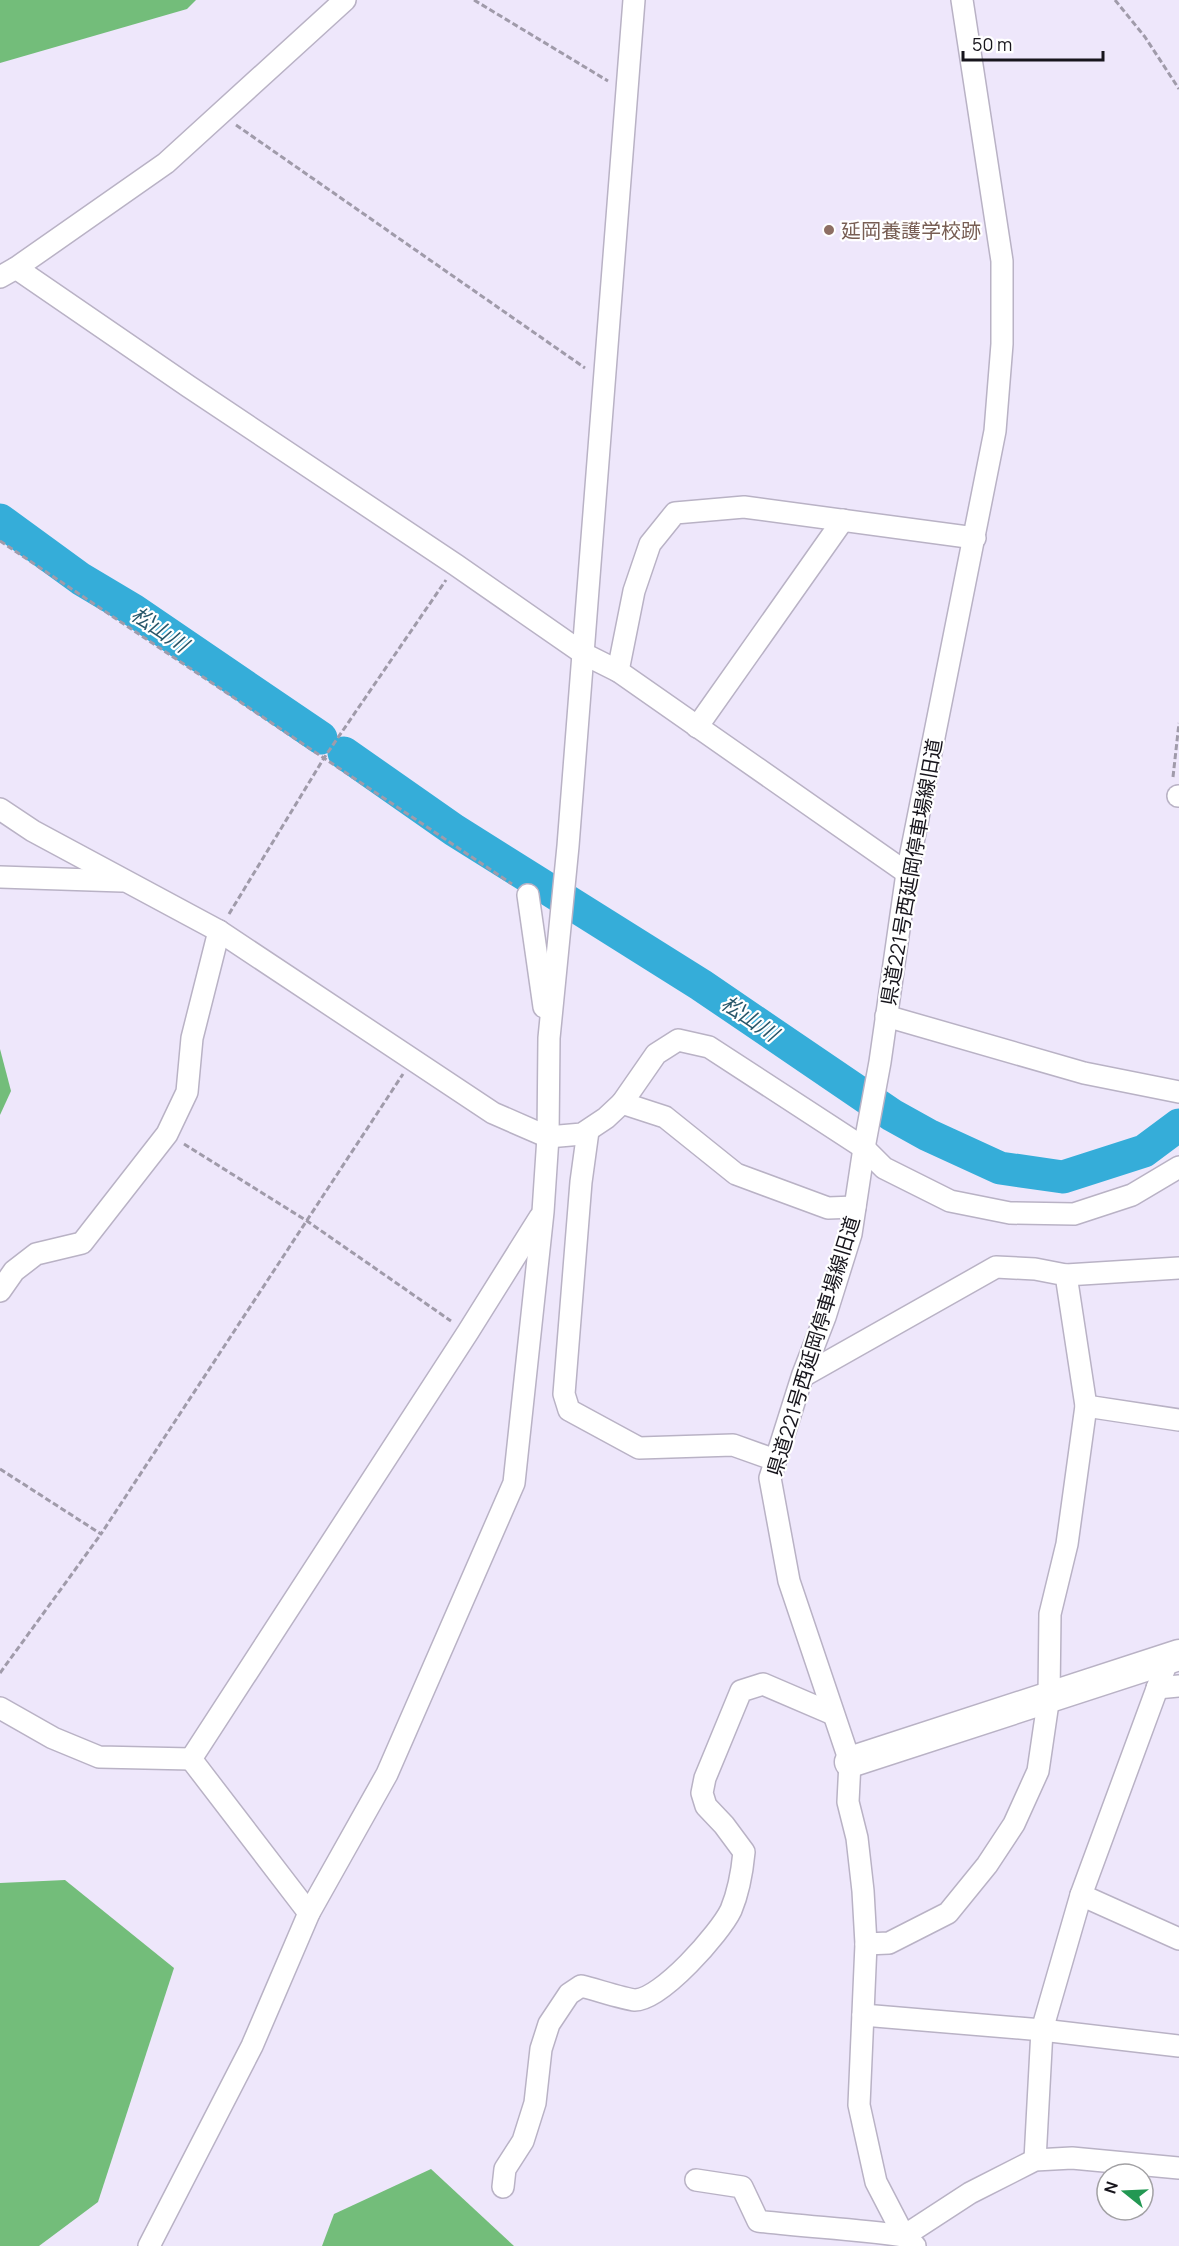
<svg xmlns="http://www.w3.org/2000/svg" width="1179" height="2246" font-family="Manrope,'Noto Sans JP',sans-serif">
<rect width="100%" height="100%" fill="#eee7fb"/>
<!-- forest -->
<g fill="#73bd7a">
<polygon points="0,0 196,0 187,9 0,63"/>
<polygon points="0,1049 11,1091 0,1115"/>
<polygon points="65,1880 174,1968 98,2202 39,2246 0,2246 0,1883"/>
<polygon points="431,2169 514,2246 322,2246 334,2214"/>
</g>
<g fill="none" stroke-linecap="round" stroke-linejoin="round">
<!-- river -->
<g stroke="#35add9" stroke-width="33">
<polyline points="0,520 81,579 133,610 321,738"/>
<polyline points="344,753 454,830 701,985 892,1115 928,1135 1000,1168 1063,1177 1144,1151 1179,1125"/>
</g>
<!-- street casing -->
<g stroke="#b9b2c5" stroke-width="24">
<g id="street">
<polyline points="16,268 188,386 456,565 584,654 618,671 907,873"/>
<polyline points="0,277 16,268 166,163 345,0"/>
<polyline points="618,671 634,591 650,544 675,513 744,507 975,538"/>
<polyline points="697,727 843,520"/>
<polyline points="1178,796 1179,796"/>
<polyline points="0,809 33,831 219,931 493,1113 548,1137 582,1134 606,1118 622,1103 665,1117 736,1174 828,1208 855,1207"/>
<polyline points="0,877 122,881"/>
<polyline points="528,895 544,1007"/>
<polyline points="886,1016 1084,1073 1179,1092"/>
<polyline points="622,1103 656,1054 678,1040 709,1047 864,1148 884,1168 950,1201 1010,1213 1074,1214 1132,1195 1179,1167"/>
<polyline points="588,1131 581,1182 564,1394 569,1410 639,1448 733,1445 775,1460"/>
<polyline points="1066,1275 1179,1268"/>
<polyline points="0,1291 14,1271 36,1254 82,1243 167,1134 187,1092 192,1038 219,931"/>
<polyline points="803,1376 996,1267 1035,1269 1066,1275 1086,1406 1067,1544 1050,1614 1049,1696 1038,1771 1014,1824 987,1865 948,1913 889,1943 866,1944"/>
<polyline points="1086,1406 1179,1420"/>
<polyline points="1157,1688 1179,1686"/>
<polyline points="0,1708 53,1738 99,1757 191,1759"/>
<polyline points="191,1759 468,1332 540,1217"/>
<polyline points="191,1759 309,1913"/>
<polyline points="1081,1895 1179,1939"/>
<polyline points="863,2015 1042,2030 1179,2046"/>
<polyline points="1035,2160 1042,2030 1081,1895 1168,1659"/>
<path d="M 696,2180 L 742,2187 L 758,2221 C 807,2227 855,2229 904,2236 L 970,2193 L 1035,2160 L 1072,2158 L 1179,2168"/>
<path d="M 503,2187 L 505,2169 L 523,2141 L 535,2103 L 541,2049 L 549,2024 L 569,1994 L 581,1986 C 594,1989 624,1999 635,2000 C 661,2000 720,1933 731,1910 C 739,1891 742,1873 744,1852 L 724,1825 L 706,1806 L 702,1793 L 705,1778 L 741,1691 L 763,1684 L 833,1714"/>
<polyline points="149,2246 252,2046 309,1913 387,1774 514,1483 543,1212 548,1137 549,1038 568,846 634,0"/>
<polyline points="915,2246 904,2236 876,2182 859,2105 866,1944 863,1891 857,1838 848,1802 850,1762 789,1581 770,1478 803,1374 825,1317 851,1234 864,1148 880,1062 907,873 995,431 1002,344 1002,261 962,0"/>
</g>
</g>
<!-- secondary casing -->
<g stroke="#b9b2c5" stroke-width="33">
<polyline id="secondary" points="850,1762 1179,1655"/>
</g>
<!-- path -->
<g stroke="#a09baa" stroke-width="3" stroke-dasharray="6 3" stroke-linecap="butt">
<polyline points="474,0 608,81"/>
<polyline points="1115,0 1145,37 1179,89"/>
<polyline points="236,125 585,368"/>
<polyline points="0,541 512,884"/>
<polyline points="1173,777 1179,723"/>
<polyline points="229,914 324,758 446,580"/>
<polyline points="184,1144 307,1221 451,1321"/>
<polyline points="0,1469 101,1534 403,1074"/>
<polyline points="0,1673 101,1534"/>
</g>
<!-- street -->
<use href="#street" stroke="#fff" stroke-width="21"/>
<!-- secondary -->
<use href="#secondary" stroke="#fff" stroke-width="30"/>
</g>
<!-- markers -->
<circle fill="#8d6e63" stroke="#fff" stroke-width="2" cx="829" cy="230" r="6"/>
<g text-anchor="middle" dominant-baseline="central" stroke-width="4.5" stroke-linejoin="round" paint-order="stroke">
<!-- education labels -->
<g font-size="20" fill="#785e54" stroke="#fff" text-anchor="start">
<text x="841" y="230">延岡養護学校跡</text>
</g>
<!-- street labels -->
<g font-size="20" fill="#17151c" stroke="#fff">
<text transform="translate(911 872) rotate(-80)">県道221号西延岡停車場線旧道</text>
<text transform="translate(813 1346) rotate(-73)">県道221号西延岡停車場線旧道</text>
</g>
<!-- water labels -->
<g font-size="21" font-style="italic" fill="#28576a" stroke="#fff">
<text transform="translate(160 629) rotate(34)">松山川</text>
<text transform="translate(750 1018) rotate(34)">松山川</text>
</g>
</g>
<!-- north arrow -->
<g transform="translate(1125 2192) rotate(288)"><circle r="28" fill="#ffffff" stroke="#a2a1a4" stroke-width="1.5"/>
<path d="M0-4.5L10 22L0 15L-10 22Z" fill="#239853"/>
<text y="-9" font-size="16" font-weight="bold" text-anchor="middle" fill="#17151c">N</text>
</g>
<!-- scale -->
<path d="M963 51v9h140v-9" fill="none" stroke="#17151c" stroke-width="3"/>
<text x="972" y="51" font-size="18" fill="#17151c" stroke="#ffffff" stroke-width="4.5" paint-order="stroke">50 m</text>
</svg>
